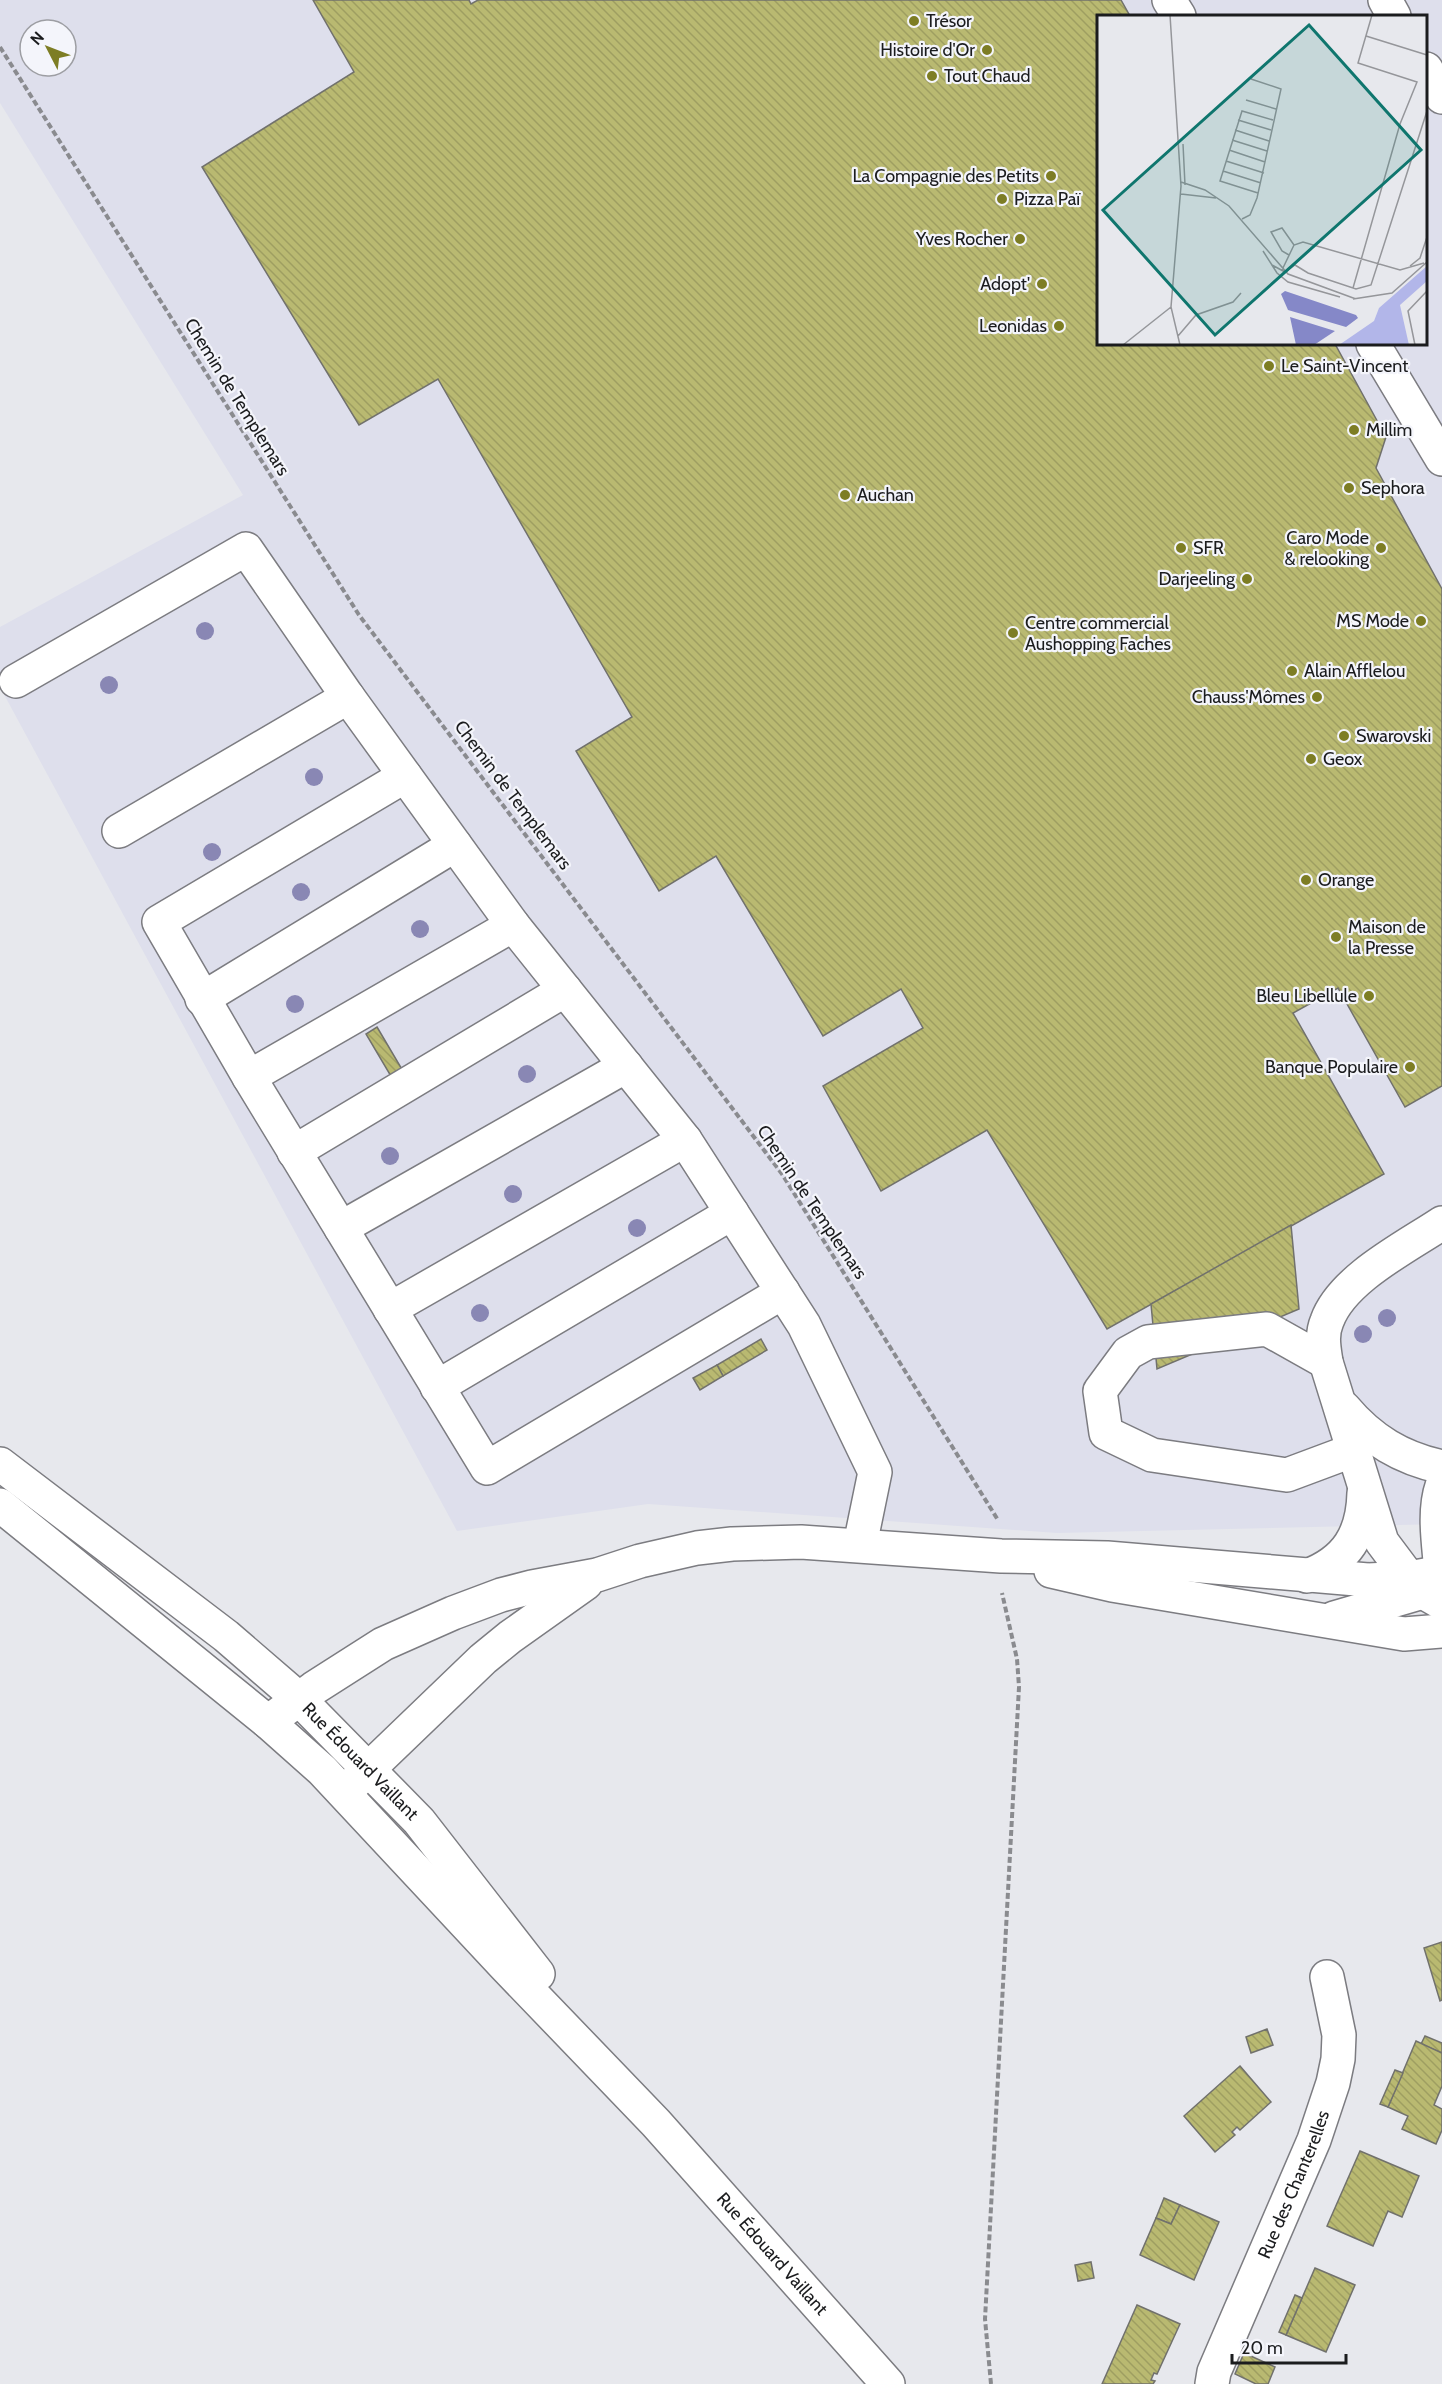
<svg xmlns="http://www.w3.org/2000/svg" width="1442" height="2384" font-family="Cabin,sans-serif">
<defs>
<pattern id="building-back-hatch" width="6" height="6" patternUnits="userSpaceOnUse" patternTransform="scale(1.5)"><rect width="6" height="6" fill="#b9b971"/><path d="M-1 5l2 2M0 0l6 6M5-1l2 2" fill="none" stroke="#9e9e61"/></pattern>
</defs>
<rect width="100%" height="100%" fill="#e7e8ed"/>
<!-- built -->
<path fill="#dedfec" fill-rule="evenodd" d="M 0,0 L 1442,0 L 1442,1524 L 1057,1533 L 648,1504 L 457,1531 L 0,687 L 0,627 L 243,495 L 0,103 ZM 1098,16 L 1426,16 L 1426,344 L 1098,344 ZM 30,30 L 66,30 L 66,66 L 30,66 Z"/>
<!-- building -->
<g fill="url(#building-back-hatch)" stroke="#71716c" stroke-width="1.5">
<polygon points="313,0 469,0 471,4 478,0 1121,0 1130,16 1098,16 1098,344 1335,344 1386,437 1376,468 1442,589 1442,1086 1405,1107 1338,988 1293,1013 1384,1174 1107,1329 987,1130 881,1191 823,1086 923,1028 901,989 823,1036 716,856 659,891 576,751 632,717 438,379 359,425 202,167 354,72"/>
<polygon points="377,1027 403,1071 392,1078 366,1034"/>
<polygon points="1291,1225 1299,1309 1157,1369 1151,1304"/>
<polygon points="761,1339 767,1350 723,1376 717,1365"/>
<polygon points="717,1365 723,1376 700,1390 693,1378"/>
<polygon points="1442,1942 1442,2000 1440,2001 1424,1948"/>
<polygon points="1267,2029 1273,2045 1251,2053 1246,2037"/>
<polygon points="1425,2036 1442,2043 1442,2053 1421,2044"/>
<polygon points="1416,2041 1442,2053 1442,2086 1434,2105 1442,2109 1442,2130 1436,2144 1402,2129 1408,2116 1388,2107"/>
<polygon points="1240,2066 1271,2102 1240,2130 1237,2127 1232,2132 1235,2135 1215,2152 1184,2116"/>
<polygon points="1395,2070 1403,2073 1388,2107 1380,2104"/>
<polygon points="1360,2151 1419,2176 1402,2217 1388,2211 1373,2246 1327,2226"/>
<polygon points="1164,2198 1180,2205 1171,2224 1156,2218"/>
<polygon points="1180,2205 1219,2222 1194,2280 1140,2255 1156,2218 1171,2224"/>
<polygon points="1091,2262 1094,2278 1078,2281 1075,2265"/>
<polygon points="1315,2268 1355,2285 1326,2352 1286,2335"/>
<polygon points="1295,2295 1302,2298 1286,2335 1279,2332"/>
<polygon points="1137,2305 1180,2324 1157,2374 1154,2373 1151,2380 1155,2381 1153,2384 1102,2384"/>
<polygon points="1244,2353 1275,2367 1268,2384 1256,2384 1235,2374"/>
</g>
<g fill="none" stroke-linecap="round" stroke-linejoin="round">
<!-- minor casing -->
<g stroke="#7c7c81" stroke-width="36">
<g id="minor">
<polyline points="1169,0 1179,16"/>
<polyline points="1385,0 1394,16"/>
<polyline points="1426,69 1442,97"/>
<polyline points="1373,344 1442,459"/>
<polyline points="16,681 246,549 348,697 513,925 685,1140 804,1325 875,1472 860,1545"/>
<polyline points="405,776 159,922 249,1077 487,1468 783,1292"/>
<polyline points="119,831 348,697"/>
<polyline points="202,999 455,845"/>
<polyline points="249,1077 513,925"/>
<polyline points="294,1152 565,990"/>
<path d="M 1442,1223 C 1406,1247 1342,1279 1327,1321 C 1321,1335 1324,1348 1326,1362 L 1382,1542 L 1409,1578 L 1423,1592 L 1442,1603"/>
<polyline points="341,1228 626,1066"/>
<polyline points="390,1309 685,1140"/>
<polyline points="1326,1362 1267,1329 1148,1342 1128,1353 1100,1391 1106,1433 1152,1455 1287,1475 1354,1450"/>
<polyline points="437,1387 732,1213"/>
<path d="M 1344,1408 C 1371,1440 1401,1458 1442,1467"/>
<path id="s1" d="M 0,1464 L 226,1636 L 299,1699 L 419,1821 L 538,1974"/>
<path id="s2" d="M 0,1505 L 268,1722 L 322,1770 L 505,1966 L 656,2123 L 888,2384"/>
<polyline points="1051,1571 1112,1585 1404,1634 1442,1631"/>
<path d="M 1307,1576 C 1347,1561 1363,1534 1364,1493"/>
<path d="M 1334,1618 L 1423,1592 L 1441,1572 C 1439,1545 1433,1512 1442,1486"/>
<polyline points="268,1722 314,1688 383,1644 453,1613 501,1595 532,1587 597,1575 640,1561 697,1548 732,1544 801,1542 1001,1556 1107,1558 1368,1580 1409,1578 1442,1572"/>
<polyline points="353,1784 483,1659 510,1637 586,1583"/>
<path id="s3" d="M 1212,2384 L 1214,2372 L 1314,2140 L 1333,2083 L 1338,2059 L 1339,2035 L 1327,1977"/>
</g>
</g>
<!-- path -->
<g stroke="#8a8b8f" stroke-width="4" stroke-dasharray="6 3" stroke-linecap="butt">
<polyline points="0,47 359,615 782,1174 998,1520"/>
<polyline points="991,2384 985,2319 1019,1687 1017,1659 1002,1593"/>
</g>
<!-- minor -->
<use href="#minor" stroke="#fff" stroke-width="33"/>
</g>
<!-- trees -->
<g fill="#8987b4">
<circle cx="205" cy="631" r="9"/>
<circle cx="109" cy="685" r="9"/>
<circle cx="314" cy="777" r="9"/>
<circle cx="212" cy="852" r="9"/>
<circle cx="301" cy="892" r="9"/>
<circle cx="420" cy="929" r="9"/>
<circle cx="295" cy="1004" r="9"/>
<circle cx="527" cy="1074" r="9"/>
<circle cx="390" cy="1156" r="9"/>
<circle cx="513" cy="1194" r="9"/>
<circle cx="637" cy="1228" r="9"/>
<circle cx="480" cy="1313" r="9"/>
<circle cx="1387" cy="1318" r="9"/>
<circle cx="1363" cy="1334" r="9"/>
</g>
<!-- markers -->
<g fill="#7d7d24" stroke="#f4f5fb" stroke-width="2">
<circle cx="914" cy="21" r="6"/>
<circle cx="987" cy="50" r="6"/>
<circle cx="932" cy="76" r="6"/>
<circle cx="1051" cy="176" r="6"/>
<circle cx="1002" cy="199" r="6"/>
<circle cx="1020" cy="239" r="6"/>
<circle cx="1042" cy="284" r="6"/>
<circle cx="1059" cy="326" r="6"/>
<circle cx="1269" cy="366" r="6"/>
<circle cx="1354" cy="430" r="6"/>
<circle cx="1349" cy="488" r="6"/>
<circle cx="845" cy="495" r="6"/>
<circle cx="1181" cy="548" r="6"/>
<circle cx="1381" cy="548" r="6"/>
<circle cx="1247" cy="579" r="6"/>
<circle cx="1421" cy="621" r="6"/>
<circle cx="1013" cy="633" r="6"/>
<circle cx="1292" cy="671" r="6"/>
<circle cx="1317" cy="697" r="6"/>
<circle cx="1344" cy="736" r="6"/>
<circle cx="1311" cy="759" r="6"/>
<circle cx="1306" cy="880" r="6"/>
<circle cx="1336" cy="937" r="6"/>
<circle cx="1369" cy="996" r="6"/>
<circle cx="1410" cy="1067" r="6"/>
</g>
<g text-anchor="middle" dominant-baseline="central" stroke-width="4.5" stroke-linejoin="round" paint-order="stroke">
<!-- poi labels -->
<g font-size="18" fill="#1b1c1e" stroke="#f4f5fb" text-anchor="start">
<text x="926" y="21">Trésor</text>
<text x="975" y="50" text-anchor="end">Histoire d'Or</text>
<text x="944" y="76">Tout Chaud</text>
<text x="1039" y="176" text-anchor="end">La Compagnie des Petits</text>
<text x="1014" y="199">Pizza Paï</text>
<text x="1008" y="239" text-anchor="end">Yves Rocher</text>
<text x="1030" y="284" text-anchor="end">Adopt'</text>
<text x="1047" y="326" text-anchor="end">Leonidas</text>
<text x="1281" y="366">Le Saint-Vincent</text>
<text x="1366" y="430">Millim</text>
<text x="1361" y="488">Sephora</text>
<text x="857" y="495">Auchan</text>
<text x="1369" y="538" text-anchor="end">Caro Mode<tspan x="1369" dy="21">&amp; relooking</tspan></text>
<text x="1193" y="548">SFR</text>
<text x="1235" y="579" text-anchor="end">Darjeeling</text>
<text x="1409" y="621" text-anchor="end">MS Mode</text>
<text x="1025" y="623">Centre commercial<tspan x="1025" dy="21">Aushopping Faches</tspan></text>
<text x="1304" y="671">Alain Afflelou</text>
<text x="1305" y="697" text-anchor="end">Chauss'Mômes</text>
<text x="1356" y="736">Swarovski</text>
<text x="1323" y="759">Geox</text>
<text x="1318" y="880">Orange</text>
<text x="1348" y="927">Maison de<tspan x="1348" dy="21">la Presse</tspan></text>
<text x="1357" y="996" text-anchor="end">Bleu Libellule</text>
<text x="1398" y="1067" text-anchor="end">Banque Populaire</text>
</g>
<!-- street labels -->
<g font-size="18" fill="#1b1c1e" stroke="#f4f5fb">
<text transform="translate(237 397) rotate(58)">Chemin de Templemars</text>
<text transform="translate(513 795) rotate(53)">Chemin de Templemars</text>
<text transform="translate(812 1202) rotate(56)">Chemin de Templemars</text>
<text stroke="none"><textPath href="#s1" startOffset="468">Rue Édouard Vaillant</textPath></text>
<text stroke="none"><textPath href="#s3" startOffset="216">Rue des Chanterelles</textPath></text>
<text stroke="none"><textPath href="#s2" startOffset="1078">Rue Édouard Vaillant</textPath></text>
</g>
</g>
<!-- overview -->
<g transform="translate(1097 15)">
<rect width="330" height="330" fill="#e7e8ed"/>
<path d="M 330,251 L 330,266 L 303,290 L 312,330 L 242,330 L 277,306 L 282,293 Z" fill="#b2b6e9"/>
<path d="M 188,276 L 259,300 L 261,303 L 249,312 L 191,295 L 184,279 ZM 193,302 L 238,316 L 217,330 L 199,330 Z" fill="#8588c8"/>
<path fill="none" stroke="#95969a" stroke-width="1.5" d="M 73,0 L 84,171 L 74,292 L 83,330M 269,21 L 330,40M 149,85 L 179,94M 141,105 L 174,115M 138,115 L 172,126M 135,125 L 170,136M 86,129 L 88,170M 132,135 L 168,147M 129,146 L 167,158M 126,156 L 164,168M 84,167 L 108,175 L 132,191 L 191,259 L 259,284M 161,178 L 123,166 L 145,96 L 176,105M 84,179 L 119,183M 145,204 L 153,200 L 160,183 L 184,74 L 154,64M 166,236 L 180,258 L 191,267 L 243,282M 192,240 L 185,236 L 174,217 L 185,213 L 197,230M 175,250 L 188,257 L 198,250 L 211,258 L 259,274 L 274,270 L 330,96M 313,251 L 323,243 L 330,222M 185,255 L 197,230 L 206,227 L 303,255 L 327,248M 256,273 L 303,109 L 320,67 L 261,48 L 275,0M 256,284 L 295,278 L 330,247M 81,321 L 99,300 L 136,287 L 144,278M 26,330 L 74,292M 318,330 L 311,296 L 330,276"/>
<path fill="#0f766e" fill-opacity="0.15" stroke="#0f766e" stroke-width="3" d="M 212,10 L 324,135 L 118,320 L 6,195 Z"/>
<rect width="330" height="330" fill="none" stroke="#1b1c1e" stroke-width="3"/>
</g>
<!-- north arrow -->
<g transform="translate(48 48) rotate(312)"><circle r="28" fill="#f4f5fb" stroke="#9d9ea3" stroke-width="1.5"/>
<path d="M0-4.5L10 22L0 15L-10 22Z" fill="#7d7d24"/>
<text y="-9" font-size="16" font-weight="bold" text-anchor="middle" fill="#1b1c1e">N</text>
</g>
<!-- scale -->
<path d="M1232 2354v9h114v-9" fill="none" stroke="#1b1c1e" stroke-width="3"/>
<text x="1241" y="2354" font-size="18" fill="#1b1c1e" stroke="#f4f5fb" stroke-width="4.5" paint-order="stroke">20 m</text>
</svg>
